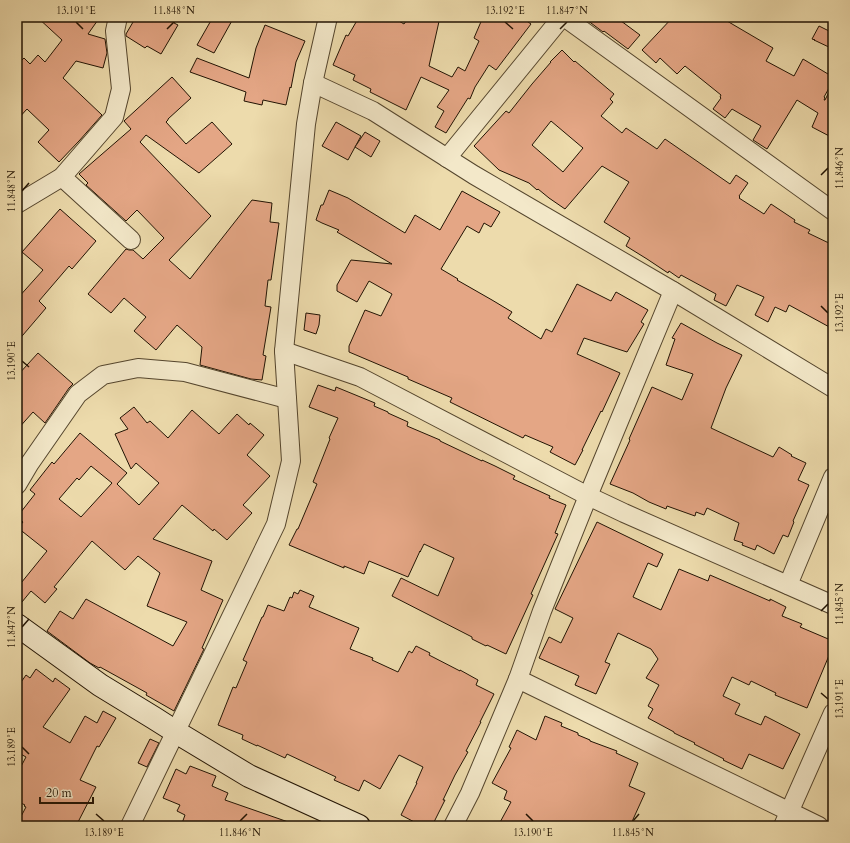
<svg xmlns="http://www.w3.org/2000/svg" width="850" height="843" font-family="Cardo,serif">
<rect width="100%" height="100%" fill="#eddbac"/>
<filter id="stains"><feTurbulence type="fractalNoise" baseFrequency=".005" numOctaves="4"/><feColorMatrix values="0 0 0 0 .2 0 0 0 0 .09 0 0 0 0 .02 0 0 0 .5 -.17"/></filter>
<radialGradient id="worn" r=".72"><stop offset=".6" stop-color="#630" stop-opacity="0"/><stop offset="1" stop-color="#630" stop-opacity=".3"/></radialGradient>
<!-- building -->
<g fill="#e4a685" stroke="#211303" fill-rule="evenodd">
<polygon points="37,17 100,17 88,34 105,39 107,53 103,68 76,61 63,78 102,115 79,141 59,162 38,142 49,130 27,109 17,120 17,65 24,58 30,64 38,55 45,62 62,40"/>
<polygon points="136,17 178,17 174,23 178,25 161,54 147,46 145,48 126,36 126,34"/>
<polygon points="213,17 234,17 214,53 197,45"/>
<polygon points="359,17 392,17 404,24 409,17 440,17 429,66 452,77 458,67 465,71 479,41 474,38 483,17 521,17 531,24 496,70 489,65 475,87 470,99 468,98 446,133 435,127 444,111 437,107 449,90 421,77 406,110 370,92 371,89 353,80 355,75 333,65 346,35 348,36"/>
<polygon points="583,17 617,17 617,18 640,35 628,49 604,31 603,32"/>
<polygon points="673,17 728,17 727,21 773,48 766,61 794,76 803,59 833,77 833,81 824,97 825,98 824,100 825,100 833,84 833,138 812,127 818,113 797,100 767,149 753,140 761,126 732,109 725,118 713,109 721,98 720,97 721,95 685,66 677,74 660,58 656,63 642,50"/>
<polygon points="265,25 305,41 296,62 291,88 290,87 286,105 263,100 262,105 244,101 246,92 190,72 197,58 249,78 256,48"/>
<polygon points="819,26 833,33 833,49 814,40 815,40 812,39"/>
<path d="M 562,50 L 574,62 L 575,61 L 614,94 L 610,99 L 613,102 L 601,116 L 622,133 L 626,128 L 657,149 L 665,139 L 730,184 L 736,175 L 748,183 L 739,196 L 740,197 L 739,198 L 764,214 L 771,204 L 795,220 L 794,222 L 810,230 L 808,233 L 833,245 L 833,329 L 789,305 L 786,312 L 775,307 L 768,322 L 755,315 L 764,297 L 737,285 L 726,306 L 714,300 L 716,294 L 681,275 L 679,278 L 669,271 L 668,273 L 647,259 L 626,246 L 630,238 L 604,222 L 629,182 L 602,166 L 565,209 L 549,198 L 538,189 L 537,190 L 529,183 L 499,170 L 474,146 L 506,111 L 509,113 L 532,84 L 551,62 L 550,62 ZM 551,121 L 583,148 L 563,172 L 532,145 Z"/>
<polygon points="172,77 191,98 168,119 168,120 166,122 186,144 212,122 232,144 199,173 146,135 140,142 211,216 169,260 190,279 252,200 272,203 270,222 279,223 271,280 268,280 265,306 271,307 263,355 266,356 262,380 251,379 200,365 202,347 177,325 156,350 134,331 146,317 124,298 111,313 88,294 126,249 129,250 133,250 143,259 164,238 137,210 126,221 86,185 88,183 79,174 131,129 124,121"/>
<polygon points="336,122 361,136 348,160 322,146"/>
<polygon points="365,132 380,141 371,157 355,147"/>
<polygon points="329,190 348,198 405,233 415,215 440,230 462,191 500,212 491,227 484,223 479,233 467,226 441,269 458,279 457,280 492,300 512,312 508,318 541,339 546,329 552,332 577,284 611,301 616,292 648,310 641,322 644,324 627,352 584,338 577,354 620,373 602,412 601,411 582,450 583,450 575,465 550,452 553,447 525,435 523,438 450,402 452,398 408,379 408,377 349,352 349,346 365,310 381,316 392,294 369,281 357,302 337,291 337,285 351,260 392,264 337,232 339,230 322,223 316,220 321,205 323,205"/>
<polygon points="60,209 96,241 72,269 69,266 39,301 46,308 17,342 17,299 43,270 22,252"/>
<polygon points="306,313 320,315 319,325 316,334 304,330"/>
<polygon points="681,323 717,343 742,355 726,388 711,428 773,457 779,447 792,455 791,456 806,463 798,480 809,485 793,521 794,522 788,537 783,535 774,554 757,545 755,550 742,545 743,543 734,540 739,523 707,508 704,515 696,512 695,516 667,506 666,509 649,502 633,493 610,484 630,440 629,439 652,387 682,400 693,374 666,365 675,339 672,338"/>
<polygon points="38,353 73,384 69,388 45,423 33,412 17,430 17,376"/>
<polygon points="318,385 335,391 336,387 375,403 374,406 388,412 388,413 408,422 407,426 440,440 440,441 482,461 482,460 495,466 515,476 513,479 550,496 549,498 566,505 555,533 558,534 531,594 533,595 506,654 487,645 486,646 472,639 472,637 392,596 401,578 438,596 454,558 424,544 420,552 420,551 408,577 369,561 364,574 344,566 344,568 289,545 297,529 298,529 317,484 313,482 330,439 329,438 338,418 309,407"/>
<path d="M 134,407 L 147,423 L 150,421 L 168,438 L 192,410 L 219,434 L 237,414 L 249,425 L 250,423 L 264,435 L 247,455 L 270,476 L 243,505 L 252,513 L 227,540 L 214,529 L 213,531 L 182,505 L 153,539 L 212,561 L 201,590 L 223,600 L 202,648 L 204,649 L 174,711 L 146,695 L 147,693 L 100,667 L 99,668 L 90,663 L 47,631 L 60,611 L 73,619 L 86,599 L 173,646 L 187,622 L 147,606 L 160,573 L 138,556 L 125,570 L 92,541 L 54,587 L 57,589 L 45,603 L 31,591 L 17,608 L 17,588 L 47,551 L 18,528 L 23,522 L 17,517 L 35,494 L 30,490 L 52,462 L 54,464 L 80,433 L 127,473 L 117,484 L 139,505 L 159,483 L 136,463 L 131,469 L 115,434 L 128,429 L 120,418 ZM 91,466 L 112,483 L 81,517 L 59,499 L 77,478 L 79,480 Z"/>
<polygon points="597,522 663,554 657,567 648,563 633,597 661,610 679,569 708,581 710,575 770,601 770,599 786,607 782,616 802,624 800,627 833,641 833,646 807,708 775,695 776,693 751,681 749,685 732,677 723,696 740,704 735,714 761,725 765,716 800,734 783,769 749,754 742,769 723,760 724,759 694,744 695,743 674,733 674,732 648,718 653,709 648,706 659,685 646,678 658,659 651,649 618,633 605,662 610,664 596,694 575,685 579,676 539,658 549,637 561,643 573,618 555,609"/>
<polygon points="300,590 314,596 309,607 359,628 350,649 373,658 372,660 398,672 409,651 412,653 416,646 430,653 429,655 460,671 460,670 478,680 476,685 494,694 480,722 481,722 466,751 468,752 455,775 443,800 445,800 432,826 422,826 401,815 417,783 416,783 423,767 399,755 380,789 364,780 359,791 334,780 336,777 287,754 285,758 257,745 257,746 242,739 243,735 218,725 233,687 236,688 247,662 243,660 262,617 263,617 268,605 284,611 290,597 292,598 294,592 298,594"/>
<polygon points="36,669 53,682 55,678 70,689 43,727 70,743 85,716 97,723 103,711 116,718 99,747 97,746 80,780 96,787 76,826 17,826 17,824 26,807 24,806 25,805 17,801 17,774 26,757 17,752 17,688 26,675 30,678"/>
<polygon points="545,716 562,723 561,726 578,733 578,735 590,740 590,741 617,751 616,753 638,763 629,786 645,793 630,826 498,826 511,802 504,799 507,791 492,783 511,748 509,747 517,730 536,740"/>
<polygon points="150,739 159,743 147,767 138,763"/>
<polygon points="190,766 216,776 212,786 228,793 225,800 294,824 293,826 181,826 185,815 177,811 180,805 163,798 176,769 186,774"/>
</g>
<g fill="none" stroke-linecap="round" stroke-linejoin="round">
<!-- street casing -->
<g stroke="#54452d" stroke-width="20">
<g id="street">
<polyline points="564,17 833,211"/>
<polyline points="313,83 373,111 474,175 673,291 833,388"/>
<polyline points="447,158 562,17"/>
<polyline points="62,177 131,240"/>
<polyline points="17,204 62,177 114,117 121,89 115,31 118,17"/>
<polyline points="284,351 360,377 588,496 624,513 833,605"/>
<polyline points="17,485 30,463 78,394 103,375 138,368 185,372 287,399"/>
<polyline points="788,585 833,477"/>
<polyline points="518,679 819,826"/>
<polyline points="130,826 276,524 291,461 284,351 306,124 313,83 328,17"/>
<polyline points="453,826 470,793 518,679 542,611 588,496 673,291"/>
<polyline points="783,826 833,713"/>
</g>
</g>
<!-- secondary casing -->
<g stroke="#211303" stroke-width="24">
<polyline id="secondary" points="17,625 100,685 154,718 176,732 249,776 359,826"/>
</g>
<!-- street -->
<use href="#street" stroke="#f3e8c9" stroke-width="18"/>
<!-- secondary -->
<use href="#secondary" stroke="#f3e8c9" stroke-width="22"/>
</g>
<!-- ticks -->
<path fill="none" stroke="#211303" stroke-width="1.5" d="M 76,22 L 83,29M 505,22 L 513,29M 167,29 L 174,22M 560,29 L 567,22M 821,175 L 828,168M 22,191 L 29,183M 821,306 L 828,313M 22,361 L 29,367M 821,611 L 828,604M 22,627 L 29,619M 821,693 L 828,699M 22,747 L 29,754M 96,814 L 104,821M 526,814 L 533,821M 240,821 L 247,814M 633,821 L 639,814"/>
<!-- margin -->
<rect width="850" height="843" fill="none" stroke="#eddbac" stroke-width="44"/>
<!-- scale -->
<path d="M40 797v6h53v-6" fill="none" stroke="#211303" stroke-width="2"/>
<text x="46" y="797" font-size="12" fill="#211303" stroke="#f3e8c9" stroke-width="3" paint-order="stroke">20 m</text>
<rect x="22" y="22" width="806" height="799" fill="none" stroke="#211303" stroke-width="1.5"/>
<g font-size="10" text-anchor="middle" fill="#211303">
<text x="76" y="14">13.191°E</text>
<text x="174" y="14">11.848°N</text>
<text x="505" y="14">13.192°E</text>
<text x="567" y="14">11.847°N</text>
<text transform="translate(839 168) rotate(-90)" y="4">11.846°N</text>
<text transform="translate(11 191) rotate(-90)" y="4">11.848°N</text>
<text transform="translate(839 313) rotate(-90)" y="4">13.192°E</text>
<text transform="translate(11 361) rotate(-90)" y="4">13.190°E</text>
<text transform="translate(839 604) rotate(-90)" y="4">11.845°N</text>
<text transform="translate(11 627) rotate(-90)" y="4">11.847°N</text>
<text transform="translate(839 699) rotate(-90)" y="4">13.191°E</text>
<text transform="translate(11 747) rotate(-90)" y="4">13.189°E</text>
<text x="104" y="836">13.189°E</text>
<text x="240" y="836">11.846°N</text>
<text x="533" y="836">13.190°E</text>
<text x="633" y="836">11.845°N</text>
</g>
<rect width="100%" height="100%" filter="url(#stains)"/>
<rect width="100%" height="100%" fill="url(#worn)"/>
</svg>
